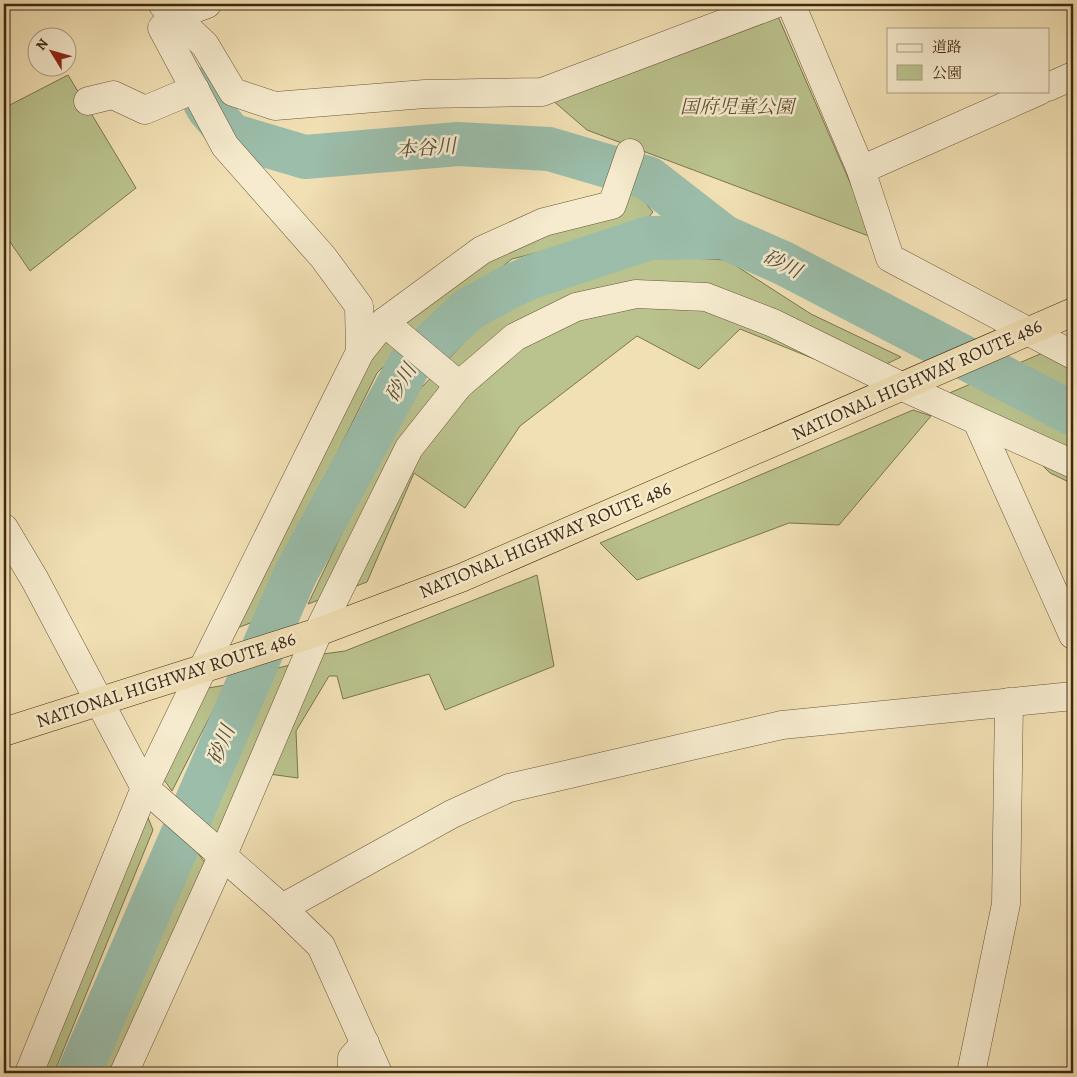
<svg xmlns="http://www.w3.org/2000/svg" width="1077" height="1077" font-family="Alegreya,'Noto Serif JP',serif">
<rect width="100%" height="100%" fill="#f1e0b4"/>
<filter id="stains"><feTurbulence type="fractalNoise" baseFrequency=".004" numOctaves="4"/><feColorMatrix values="0 0 0 0 .2 0 0 0 0 .09 0 0 0 0 .02 0 0 0 .5 -.17"/></filter>
<radialGradient id="worn" r=".72"><stop offset=".6" stop-color="#630" stop-opacity="0"/><stop offset="1" stop-color="#630" stop-opacity=".3"/></radialGradient>
<!-- green -->
<g fill="#bac28d" stroke="#7c754e">
<polygon points="777,14 874,238 587,130 551,99"/>
<polygon points="68,75 136,188 30,271 4,233 4,108"/>
<polygon points="631,186 653,212 641,226 512,259 414,336 398,322 490,254"/>
<polygon points="636,255 727,260 811,314 901,357 859,377 740,329 699,369 637,336 520,426 465,508 414,473 367,582 308,604 402,408 498,307"/>
<polygon points="384,335 400,350 377,373 253,622 229,631"/>
<polygon points="1047,351 1073,365 1073,455 938,398"/>
<polygon points="913,410 931,416 839,525 789,523 637,580 600,543"/>
<polygon points="1028,451 1073,471 1073,484 1050,473"/>
<polygon points="537,575 554,666 445,710 429,674 343,699 337,676 329,676 296,731 298,778 269,774 315,655 345,651"/>
<polygon points="298,663 221,838 204,821 270,670"/>
<polygon points="226,685 172,791 160,774 202,689"/>
<polygon points="145,810 153,830 54,1073 38,1073"/>
<polygon points="194,848 209,868 117,1073 96,1073"/>
</g>
<g fill="none" stroke-linecap="round" stroke-linejoin="round">
<!-- river -->
<g stroke="#9bbdaa" stroke-width="44">
<polyline points="198,89 208,108 231,135 305,157 458,144 549,149 648,178 724,237"/>
<polyline points="79,1073 295,575 409,365 469,309 511,286 531,277 649,238 724,237 783,263 1073,414"/>
</g>
<!-- minor casing -->
<g stroke="#6c5639" stroke-width="29">
<g id="minor">
<polyline points="791,4 861,170 890,258 1073,355"/>
<polyline points="163,5 205,45 233,92 275,106 425,94 542,92 775,4"/>
<polyline points="1048,87 1073,76"/>
<polyline points="88,101 113,95 145,110 195,89"/>
<polyline points="861,170 1039,91"/>
<polyline points="384,322 459,385"/>
<polyline points="360,352 384,322 482,250 544,222 612,205 630,153"/>
<polyline points="977,421 1073,635"/>
<polyline points="4,528 35,580 145,788 282,908 321,946 378,1073"/>
<polyline points="282,908 452,814 509,788 782,725 1073,696"/>
<polyline points="29,1073 145,788 203,668 360,352 359,306 323,257 225,146 162,28 174,16 207,4"/>
<polyline points="124,1073 222,857 318,632 409,448 459,385 515,337 576,307 636,294 706,297 773,323 903,387 1073,464"/>
<polyline points="352,1073 352,1058 365,1043"/>
<polyline points="971,1073 1006,904 1009,702"/>
</g>
</g>
<!-- highway casing -->
<g stroke="#3f2810" stroke-width="29">
<polyline id="highway" points="4,732 318,632 461,578 1073,312"/>
</g>
<!-- minor -->
<use href="#minor" stroke="#f6ebce" stroke-width="28"/>
<!-- highway -->
<use href="#highway" stroke="#f1e0b4" stroke-width="28"/>
</g>
<g text-anchor="middle" dominant-baseline="central" stroke-width="5" stroke-linejoin="round" paint-order="stroke">
<!-- park labels -->
<g font-size="19" font-style="italic" fill="#5e4e2f" stroke="#f6ebce">
<text x="737" y="107">国府児童公園</text>
</g>
<!-- street labels -->
<g font-size="19" fill="#3f2810" stroke="#f6ebce">
<text transform="translate(917 380) rotate(-24)">NATIONAL HIGHWAY ROUTE 486</text>
<text transform="translate(545 540) rotate(-23)">NATIONAL HIGHWAY ROUTE 486</text>
<text transform="translate(166 680) rotate(-18)">NATIONAL HIGHWAY ROUTE 486</text>
</g>
<!-- water labels -->
<g font-size="20" font-style="italic" fill="#564d36" stroke="#f6ebce">
<text transform="translate(426 148) rotate(-4)">本谷川</text>
<text transform="translate(782 264) rotate(26)">砂川</text>
<text transform="translate(401 383) rotate(-59)">砂川</text>
<text transform="translate(221 745) rotate(-67)">砂川</text>
</g>
</g>
<!-- margin -->
<rect width="1077" height="1077" fill="none" stroke="#f1e0b4" stroke-width="20"/>
<rect x="5" y="5" width="1067" height="1067" fill="none" stroke="#3f2810" stroke-width="2.5"/>
<rect x="10" y="10" width="1057" height="1057" fill="none" stroke="#3f2810"/>
<!-- legend -->
<rect x="887" y="28" width="162" height="65" fill="#f6ebce" stroke="#ad9d82"/>
<rect x="897" y="44" width="25" height="8" fill="#f6ebce" stroke="#ad9d82"/>
<text x="932" y="52" font-size="15" fill="#3f2810">道路</text>
<rect x="897" y="65" width="25" height="15" fill="#bac28d" stroke="#ad9d82"/>
<text x="932" y="78" font-size="15" fill="#3f2810">公園</text>
<!-- north arrow -->
<g transform="translate(52 52) rotate(307)"><circle r="24" fill="#f6ebce" stroke="#ad9d82"/>
<path d="M0-4L9 19L0 12L-9 19Z" fill="#8f2418"/>
<text y="-8" font-size="14" font-weight="bold" text-anchor="middle" fill="#3f2810">N</text>
</g>
<rect width="100%" height="100%" filter="url(#stains)"/>
<rect width="100%" height="100%" fill="url(#worn)"/>
</svg>
